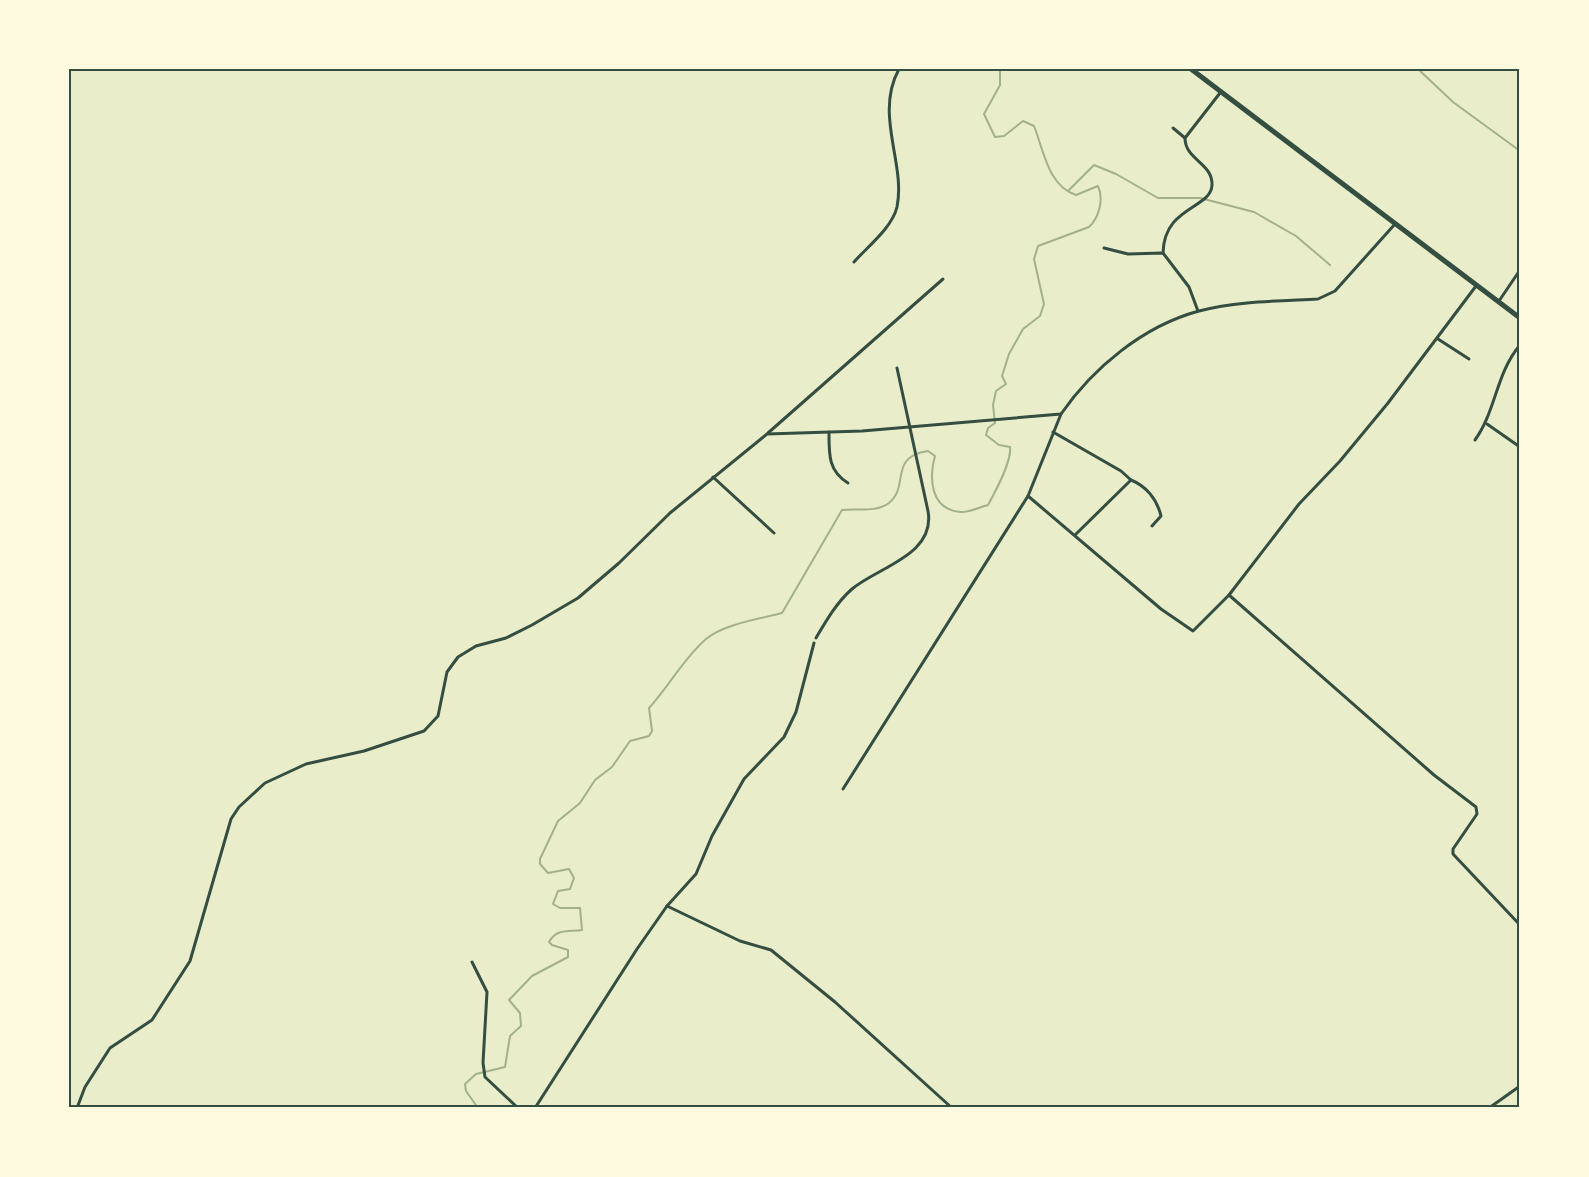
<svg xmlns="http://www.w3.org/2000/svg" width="1589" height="1177" font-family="'Nunito Sans',sans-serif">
<rect width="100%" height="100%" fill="#e9edc9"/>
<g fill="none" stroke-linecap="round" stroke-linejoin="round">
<!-- stream -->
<g stroke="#a3b18a" stroke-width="2">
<polyline points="1418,69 1453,102 1520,151"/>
<polyline points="1068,191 1094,165 1116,174 1158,198 1200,198 1254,212 1296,236 1330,265"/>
<path d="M 478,1108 L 466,1091 L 465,1084 L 476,1074 L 505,1067 L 510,1036 L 521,1026 L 520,1013 L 509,1000 L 532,976 L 568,957 L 568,950 L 552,945 L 549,942 C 557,928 569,932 582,930 L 580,908 L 560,908 L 553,904 L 558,891 L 570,889 L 574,878 L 569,869 L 548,873 L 540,864 L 540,859 L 558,821 L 580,803 L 595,780 L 612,767 L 630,741 L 649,736 L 652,731 L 649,708 C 669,686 684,658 706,639 C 724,624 760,619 782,613 L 842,510 C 856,508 876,513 889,503 C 910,486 888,457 928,451 L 935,456 C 929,478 930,509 960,512 C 968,513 980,507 988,505 C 995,492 1012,462 1010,447 L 999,445 L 986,435 L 988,428 L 995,423 L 993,405 L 996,391 L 1006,384 L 1002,376 L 1009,354 L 1023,329 L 1040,316 L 1044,304 L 1034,259 L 1038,246 L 1089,227 C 1099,218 1104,199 1098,186 L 1076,195 C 1048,186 1044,151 1034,126 L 1023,121 L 1004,136 L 995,137 L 984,114 L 1000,85 L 1000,69"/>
</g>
<!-- minor -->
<g stroke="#344e41" stroke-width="3">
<polyline points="1173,128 1185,138"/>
<polyline points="1104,248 1128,254 1163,253 1189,287 1198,311"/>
<path d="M 1163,253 C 1164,206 1211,209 1212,185 C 1213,163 1185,160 1185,138 L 1220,93"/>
<path d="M 854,262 C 867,247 892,228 897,207 C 906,163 874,115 899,69"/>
<polyline points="1499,301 1520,270"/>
<polyline points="1438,339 1469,359"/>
<polyline points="1487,424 1520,447"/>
<path d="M 829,432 C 829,454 828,471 848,483"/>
<polyline points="1053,432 1121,471 1131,480 1075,535"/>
<polyline points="768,433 943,279"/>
<path d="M 1475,440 C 1496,411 1496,373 1520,345"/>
<polyline points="713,477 774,533"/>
<path d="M 1131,480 C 1146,486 1157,499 1161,516 L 1152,526"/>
<polyline points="1028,496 1161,609 1193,631 1229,595 1299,504 1340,461 1388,403 1476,286"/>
<polyline points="1229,595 1434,775 1476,807 1477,814 1453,849 1453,854 1520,925"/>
<path d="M 816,638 C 826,621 837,602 852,589 C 878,567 936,555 928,511 L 897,368"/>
<polyline points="843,789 1028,496 1061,414"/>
<polyline points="667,906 740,941 771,950 835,1002 952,1108"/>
<polyline points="472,962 487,992 483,1063 485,1077 518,1108"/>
<path d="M 77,1108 L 85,1087 L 110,1048 L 152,1020 L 190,961 L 231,819 L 239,807 L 265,783 L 306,764 L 364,751 L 424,731 L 438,716 L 447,672 L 458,657 L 476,646 L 506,638 L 532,625 L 578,598 L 619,563 L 670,513 L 767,434 L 862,431 L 1061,414 C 1093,368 1143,326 1199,311 C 1236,301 1279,301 1318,299 L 1335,291 L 1395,224"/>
<polyline points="535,1108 637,949 667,906 696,874 712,836 744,779 784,737 796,712 814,643"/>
<polyline points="1489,1108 1520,1086"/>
</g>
<!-- trunk -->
<polyline stroke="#344e41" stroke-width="5" points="1191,69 1520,318"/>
</g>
<!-- border -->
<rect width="1589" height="1177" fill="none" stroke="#fefae0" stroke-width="141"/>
<rect x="70" y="70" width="1448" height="1036" fill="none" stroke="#344e41" stroke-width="2"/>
</svg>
